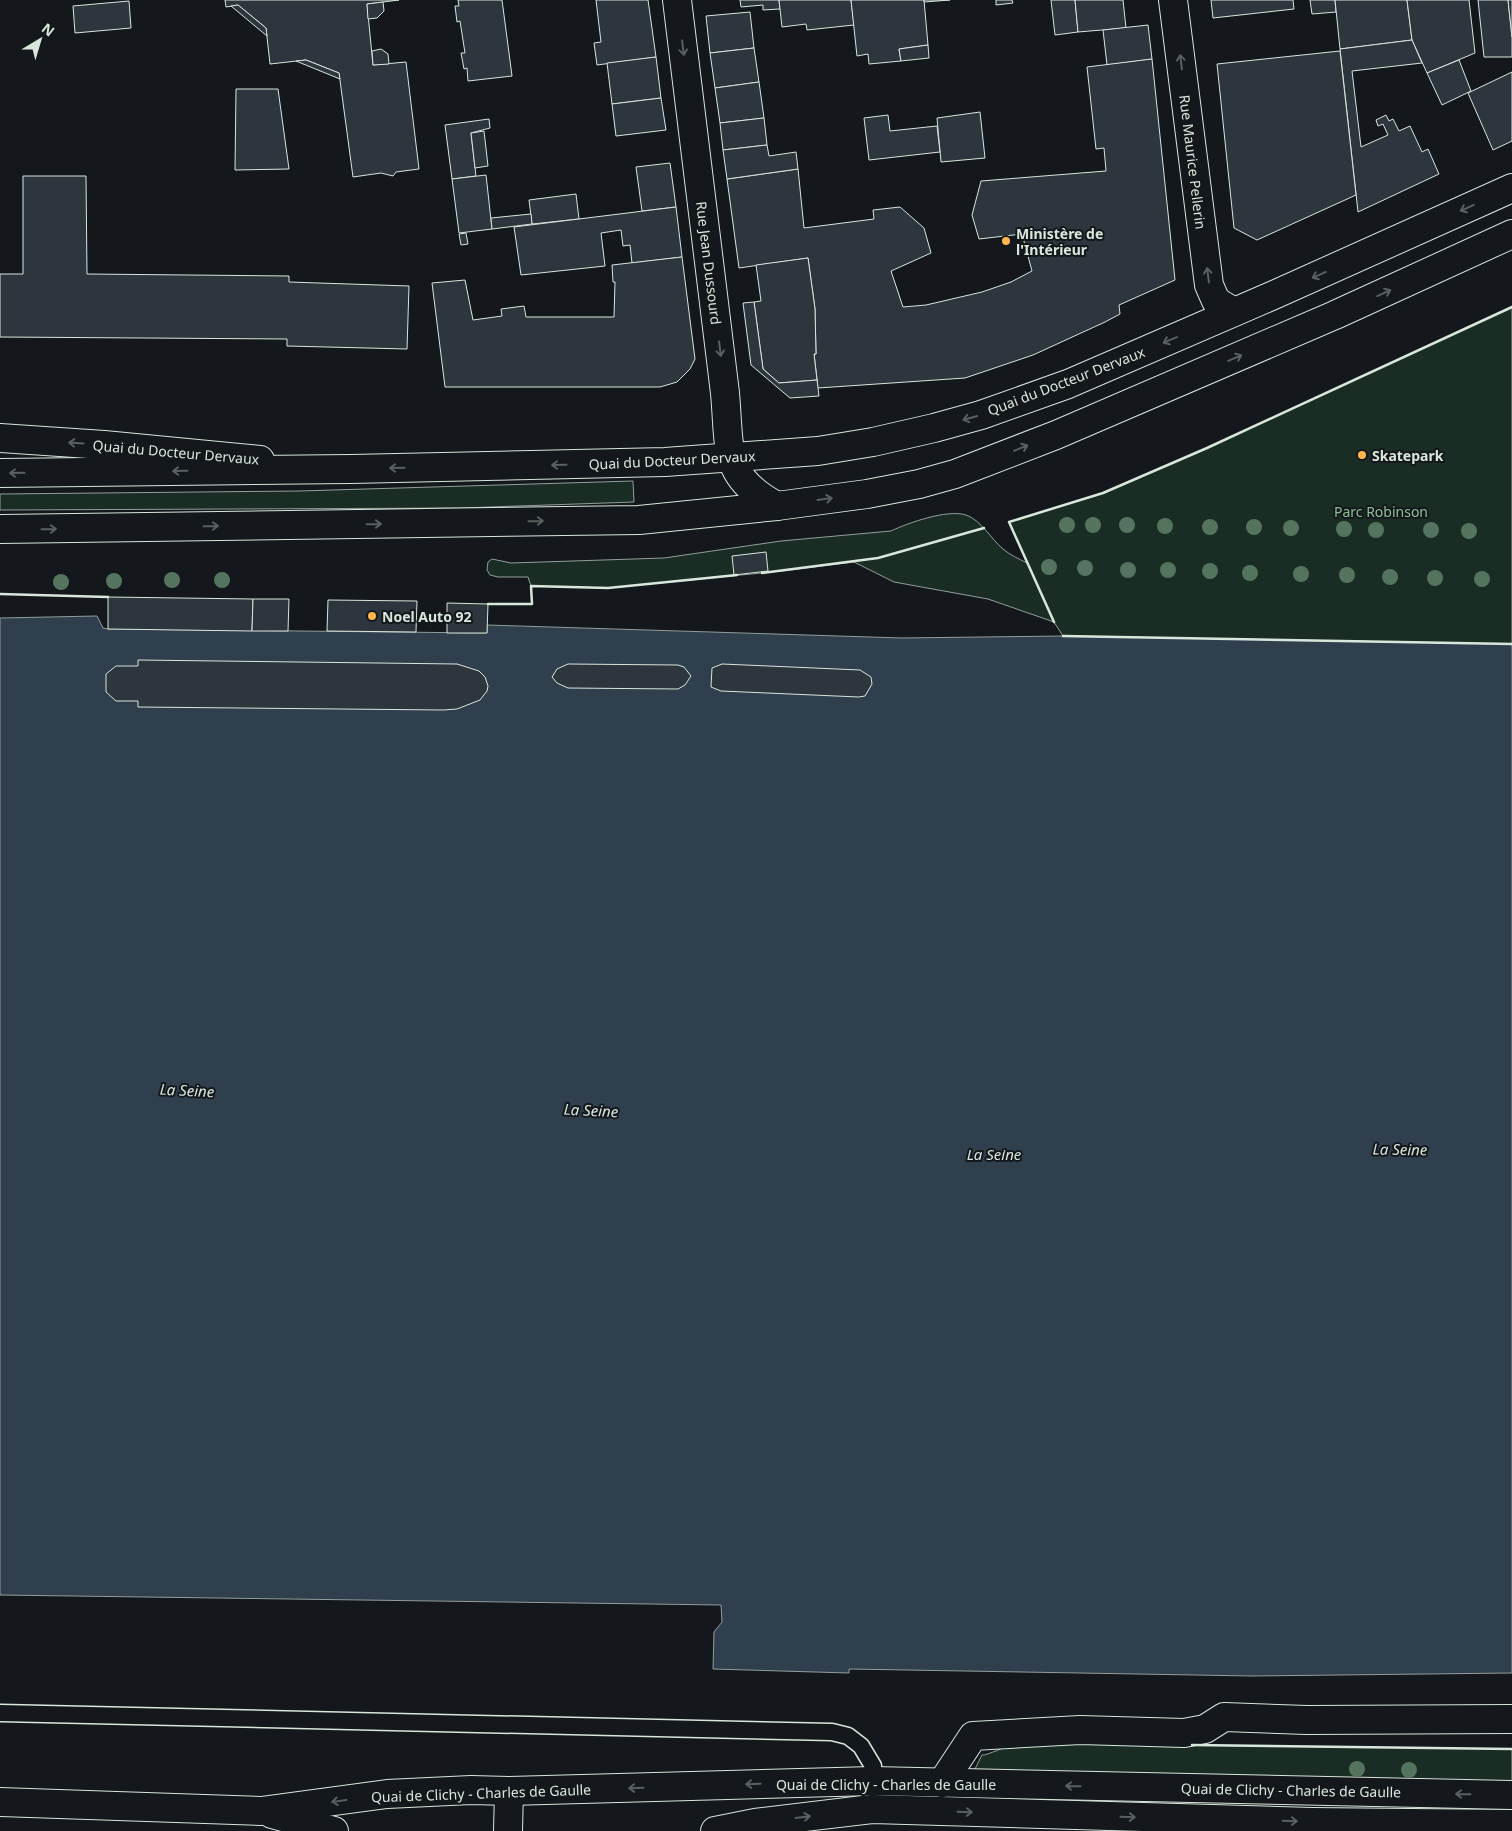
<svg xmlns="http://www.w3.org/2000/svg" width="1512" height="1831" font-family="'Noto Sans',sans-serif">
<rect width="100%" height="100%" fill="#14181c"/>
<!-- green -->
<g fill="#1a2d24" stroke="#939e99">
<path d="M 1512,307 L 1512,644 L 1063,636 L 1054,622 L 988,599 L 894,582 L 854,562 L 782,571 L 608,588 L 531,586 L 528,577 L 498,577 L 490,575 L 487,570 L 488,562 L 492,559 L 511,563 L 664,558 L 781,541 L 891,531 C 908,523 947,509 966,515 C 981,520 991,539 1003,549 C 1010,555 1019,559 1027,563 L 1009,522 L 1103,493 L 1207,448 Z"/>
<polygon points="633,481 634,502 461,508 0,510 0,494 299,491"/>
<path d="M 1016,1743 L 1512,1749 L 1512,1783 L 974,1771 L 982,1755 C 986,1756 1009,1745 1016,1743 Z"/>
</g>
<!-- water -->
<polygon fill="#2f3f4d" stroke="#939e99" points="97,616 103,628 108,629 487,633 487,625 902,638 1063,636 1512,644 1512,1673 1252,1676 849,1669 849,1673 713,1669 714,1632 722,1622 721,1605 0,1595 0,618"/>
<!-- building -->
<g fill="#2c363c" stroke="#d8e6dc">
<polygon points="225,0 399,0 367,4 373,65 406,62 419,169 396,172 393,176 381,173 353,177 339,73 306,60 270,64 266,28 238,5 226,7"/>
<polygon points="458,0 502,0 512,76 468,81 467,68 464,69 461,53 465,53 460,21 457,22 455,6 459,6"/>
<polygon points="596,0 648,0 656,57 597,65 594,43 601,42"/>
<polygon points="740,0 779,0 780,9 763,10 763,5 741,7"/>
<polygon points="779,0 851,0 854,25 807,30 806,24 782,27"/>
<polygon points="851,0 924,0 928,45 899,49 901,61 869,64 868,54 857,56"/>
<polygon points="924,0 950,0 924,2"/>
<polygon points="996,0 1012,0 1013,3 996,5"/>
<polygon points="1051,0 1075,0 1078,32 1055,35"/>
<polygon points="1075,0 1123,0 1126,28 1078,32"/>
<polygon points="1211,0 1293,0 1294,9 1213,18"/>
<polygon points="1310,0 1335,0 1336,12 1312,14"/>
<polygon points="1335,0 1407,0 1412,40 1340,49"/>
<polygon points="1407,0 1469,0 1475,53 1427,73 1412,40"/>
<polygon points="1478,0 1508,0 1512,37 1512,57 1484,57"/>
<polygon points="1508,0 1512,0 1512,37"/>
<polygon points="129,1 131,28 75,33 73,6"/>
<polygon points="383,2 384,11 377,18 368,19 367,4"/>
<polygon points="238,5 266,28 267,36 231,6"/>
<polygon points="750,12 754,48 710,53 706,16"/>
<polygon points="1148,25 1152,59 1107,65 1103,30"/>
<polygon points="1412,40 1422,63 1352,71 1361,147 1388,135 1383,124 1378,126 1376,120 1386,115 1389,121 1393,119 1399,131 1410,126 1422,152 1428,149 1439,174 1358,212 1340,49"/>
<polygon points="928,45 929,58 901,61 899,49"/>
<polygon points="754,48 759,82 715,88 710,53"/>
<polygon points="381,49 388,54 389,64 373,65 372,51"/>
<polygon points="1340,51 1356,195 1257,240 1234,228 1217,64"/>
<polygon points="656,57 661,98 612,104 607,63"/>
<polygon points="1152,59 1175,280 1119,305 1120,314 1105,322 1033,355 965,378 818,388 814,354 816,354 815,309 808,258 739,268 727,179 798,169 804,228 874,219 873,210 900,207 924,228 931,253 891,271 903,307 926,305 982,292 1011,282 1032,271 1022,234 979,239 972,215 981,181 1106,171 1104,148 1096,149 1087,67"/>
<polygon points="306,60 339,73 340,79 296,61"/>
<polygon points="1459,60 1471,91 1442,105 1427,73"/>
<polygon points="1512,72 1512,141 1493,150 1468,93"/>
<polygon points="759,82 764,118 720,123 715,88"/>
<polygon points="236,89 278,89 289,169 235,170"/>
<polygon points="661,98 666,130 616,136 612,104"/>
<polygon points="980,112 985,158 941,162 937,118"/>
<polygon points="888,115 890,131 937,126 940,152 869,160 864,118"/>
<polygon points="764,118 767,145 723,150 720,123"/>
<polygon points="489,119 490,128 471,133 476,176 452,179 445,125"/>
<polygon points="484,131 488,166 475,168 471,133"/>
<polygon points="767,145 769,156 796,152 798,169 727,179 723,150"/>
<polygon points="670,163 676,207 642,211 636,167"/>
<polygon points="486,175 492,229 459,233 452,179"/>
<polygon points="23,176 86,176 87,274 289,276 289,282 409,286 407,349 287,346 287,339 0,337 0,274 23,274"/>
<polygon points="576,194 579,219 532,224 529,200"/>
<polygon points="676,207 682,257 632,263 630,245 623,246 621,230 601,233 605,266 521,275 514,227"/>
<polygon points="531,214 532,224 492,229 491,218"/>
<polygon points="466,233 468,244 461,245 459,234"/>
<polygon points="682,257 695,359 690,369 677,382 660,387 445,387 432,283 465,280 473,320 502,316 501,309 524,306 526,317 614,317 615,282 613,282 612,265"/>
<polygon points="808,258 815,309 816,354 814,354 817,380 779,383 763,369 754,302 761,301 756,265"/>
<polygon points="754,302 763,369 779,383 817,380 819,396 790,398 751,365 743,303"/>
<polygon points="766,552 768,571 734,575 732,556"/>
<polygon points="108,597 253,599 252,631 108,629"/>
<polygon points="253,599 289,599 288,631 252,631"/>
<polygon points="328,600 417,601 416,632 327,631"/>
<polygon points="447,603 488,604 487,633 447,633"/>
<polygon points="138,660 457,664 479,671 485,677 488,686 487,691 480,700 457,709 443,710 138,707 138,701 116,701 106,692 106,674 116,666 138,666"/>
<polygon points="568,664 678,665 684,667 691,676 685,685 678,689 568,688 557,683 552,677 557,669"/>
<polygon points="722,664 860,670 871,677 872,684 865,696 859,697 721,691 711,687 712,668"/>
</g>
<g fill="none" stroke-linecap="round" stroke-linejoin="round">
<!-- lane casing -->
<g stroke="#d8e6dc" stroke-width="19">
<polyline id="lane" points="0,1713 832,1732 848,1736 861,1746 873,1766 873,1781"/>
</g>
<!-- street casing -->
<g stroke="#d8e6dc" stroke-width="30">
<g id="street">
<path d="M 677,0 L 725,393 C 730,448 722,477 777,506"/>
<polyline points="1173,0 1209,285 1216,301 1234,312"/>
<polyline points="0,438 104,445 260,460"/>
<polyline points="942,1783 973,1736 1080,1730 1184,1733 1205,1729 1224,1717 1307,1720 1512,1719"/>
<polyline points="508,1831 509,1791"/>
</g>
</g>
<!-- primary casing -->
<g stroke="#d8e6dc" stroke-width="30">
<g id="primary">
<polyline points="0,473 351,469 665,462 818,451 873,442 934,428 981,415 1068,384 1276,294 1512,188"/>
<polyline points="0,529 639,520 777,506 867,494 919,484 955,474 1056,435 1335,315 1512,234"/>
<polyline points="0,1802 261,1811 387,1794 471,1790 509,1791 873,1781 1512,1795"/>
<polyline points="272,1814 334,1831"/>
<polyline points="715,1831 755,1823 872,1809 1312,1822 1512,1824"/>
</g>
</g>
<!-- lane -->
<use href="#lane" stroke="#14181c" stroke-width="16"/>
<!-- street -->
<use href="#street" stroke="#14181c" stroke-width="28"/>
<!-- primary -->
<use href="#primary" stroke="#14181c" stroke-width="28"/>
<!-- wall -->
<g stroke="#d8e6dc" stroke-width="2.5">
<polyline points="762,573 878,558 984,528"/>
<polyline points="0,594 108,597"/>
<polyline points="488,604 532,604 531,586 608,588 737,575"/>
<polyline points="1054,622 1009,522 1103,493 1207,448 1512,307"/>
<polyline points="1063,636 1512,644"/>
<polyline points="1192,1745 1512,1749"/>
</g>
</g>
<!-- trees -->
<g fill="#55745f">
<circle cx="1067" cy="525" r="8"/>
<circle cx="1093" cy="525" r="8"/>
<circle cx="1127" cy="525" r="8"/>
<circle cx="1165" cy="526" r="8"/>
<circle cx="1210" cy="527" r="8"/>
<circle cx="1254" cy="527" r="8"/>
<circle cx="1291" cy="528" r="8"/>
<circle cx="1344" cy="529" r="8"/>
<circle cx="1376" cy="530" r="8"/>
<circle cx="1431" cy="530" r="8"/>
<circle cx="1469" cy="531" r="8"/>
<circle cx="1049" cy="567" r="8"/>
<circle cx="1085" cy="568" r="8"/>
<circle cx="1128" cy="570" r="8"/>
<circle cx="1168" cy="570" r="8"/>
<circle cx="1210" cy="571" r="8"/>
<circle cx="1250" cy="573" r="8"/>
<circle cx="1301" cy="574" r="8"/>
<circle cx="1347" cy="575" r="8"/>
<circle cx="1390" cy="577" r="8"/>
<circle cx="1435" cy="578" r="8"/>
<circle cx="1482" cy="579" r="8"/>
<circle cx="172" cy="580" r="8"/>
<circle cx="222" cy="580" r="8"/>
<circle cx="114" cy="581" r="8"/>
<circle cx="61" cy="582" r="8"/>
<circle cx="1357" cy="1769" r="8"/>
<circle cx="1409" cy="1770" r="8"/>
</g>
<!-- one-way arrows -->
<defs><path id="oneway-shaft" d="M-6 0H5M1.5-3L5.5 0L1.5 3" fill="none" stroke-width="1.6" stroke-linecap="round" stroke-linejoin="round" transform="scale(1.25)"/></defs>
<g stroke="#59605f">
<use href="#oneway-shaft" transform="translate(683 48) rotate(83)"/>
<use href="#oneway-shaft" transform="translate(1181 62) rotate(-97)"/>
<use href="#oneway-shaft" transform="translate(1467 208) rotate(156)"/>
<use href="#oneway-shaft" transform="translate(1208 275) rotate(-97)"/>
<use href="#oneway-shaft" transform="translate(1319 275) rotate(156)"/>
<use href="#oneway-shaft" transform="translate(1384 293) rotate(-24)"/>
<use href="#oneway-shaft" transform="translate(1170 340) rotate(157)"/>
<use href="#oneway-shaft" transform="translate(720 349) rotate(83)"/>
<use href="#oneway-shaft" transform="translate(1235 358) rotate(-23)"/>
<use href="#oneway-shaft" transform="translate(970 418) rotate(164)"/>
<use href="#oneway-shaft" transform="translate(76 443) rotate(-176)"/>
<use href="#oneway-shaft" transform="translate(1021 448) rotate(-22)"/>
<use href="#oneway-shaft" transform="translate(559 465) rotate(179)"/>
<use href="#oneway-shaft" transform="translate(397 468) rotate(179)"/>
<use href="#oneway-shaft" transform="translate(180 471) rotate(179)"/>
<use href="#oneway-shaft" transform="translate(17 473) rotate(179)"/>
<use href="#oneway-shaft" transform="translate(825 499) rotate(-8)"/>
<use href="#oneway-shaft" transform="translate(536 521) rotate(-1)"/>
<use href="#oneway-shaft" transform="translate(374 524) rotate(-1)"/>
<use href="#oneway-shaft" transform="translate(211 526) rotate(-1)"/>
<use href="#oneway-shaft" transform="translate(49 529) rotate(-1)"/>
<use href="#oneway-shaft" transform="translate(753 1784) rotate(178)"/>
<use href="#oneway-shaft" transform="translate(1073 1786) rotate(-179)"/>
<use href="#oneway-shaft" transform="translate(636 1788) rotate(178)"/>
<use href="#oneway-shaft" transform="translate(1463 1794) rotate(-179)"/>
<use href="#oneway-shaft" transform="translate(339 1801) rotate(172)"/>
<use href="#oneway-shaft" transform="translate(965 1812) rotate(2)"/>
<use href="#oneway-shaft" transform="translate(803 1817) rotate(-7)"/>
<use href="#oneway-shaft" transform="translate(1128 1817) rotate(2)"/>
<use href="#oneway-shaft" transform="translate(1290 1821) rotate(2)"/>
</g>
<!-- markers -->
<g fill="#ffb74d" stroke="#14181c" stroke-width="2">
<circle cx="1006" cy="241" r="5"/>
<circle cx="1362" cy="455" r="5"/>
<circle cx="372" cy="616" r="5"/>
</g>
<g text-anchor="middle" dominant-baseline="central" stroke-width="4" stroke-linejoin="round" paint-order="stroke">
<!-- street labels -->
<g font-size="14" fill="#d8e6dc" stroke="#14181c">
<text transform="translate(1193 162) rotate(83)">Rue Maurice Pellerin</text>
<text transform="translate(709 263) rotate(83)">Rue Jean Dussourd</text>
<text transform="translate(1066 381) rotate(-21)">Quai du Docteur Dervaux</text>
<text transform="translate(176 452) rotate(5)">Quai du Docteur Dervaux</text>
<text transform="translate(672 460) rotate(-3)">Quai du Docteur Dervaux</text>
<text x="886" y="1784">Quai de Clichy - Charles de Gaulle</text>
<text transform="translate(1291 1790) rotate(1)">Quai de Clichy - Charles de Gaulle</text>
<text transform="translate(481 1793) rotate(-2)">Quai de Clichy - Charles de Gaulle</text>
</g>
<!-- poi labels -->
<g font-size="14" font-weight="bold" fill="#d8e6dc" stroke="#14181c" text-anchor="start">
<text x="1016" y="233">Ministère de<tspan x="1016" dy="16">l'Intérieur</tspan></text>
<text x="1372" y="455">Skatepark</text>
<text x="382" y="616">Noel Auto 92</text>
</g>
<!-- park labels -->
<g font-size="14" fill="#8ac095" stroke="#14181c">
<text x="1381" y="511">Parc Robinson</text>
</g>
<!-- water labels -->
<g font-size="15" font-style="italic" fill="#d8e6dc" stroke="#14181c">
<text transform="translate(187 1090) rotate(3)">La Seine</text>
<text transform="translate(591 1110) rotate(3)">La Seine</text>
<text transform="translate(1400 1149) rotate(1)">La Seine</text>
<text x="994" y="1154">La Seine</text>
</g>
</g>
<!-- north arrow -->
<g transform="translate(40 40) rotate(38)" stroke="#14181c" stroke-width="4" paint-order="stroke">
<path d="M0-4L9 19L0 12L-9 19Z" fill="#d8e6dc"/>
<text y="-8" font-size="14" font-weight="bold" text-anchor="middle" fill="#d8e6dc">N</text>
</g>
</svg>
